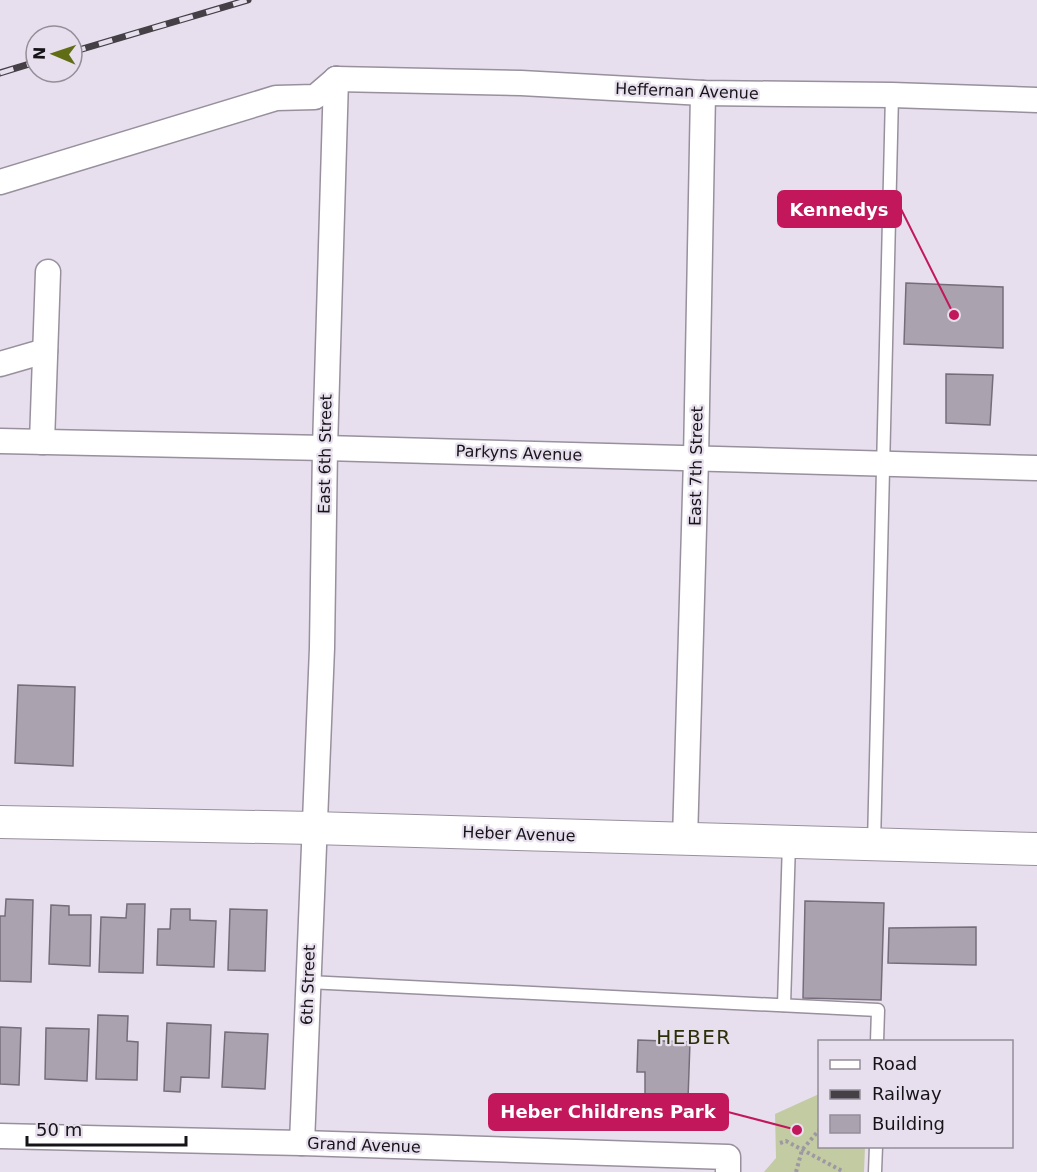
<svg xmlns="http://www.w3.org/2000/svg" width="1037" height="1172" font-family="'DejaVu Sans',sans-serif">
<rect width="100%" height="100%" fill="#e7dfed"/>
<!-- green -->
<polygon fill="#c3cba3" points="819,1094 820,1146 865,1147 864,1172 764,1172 776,1158 775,1114"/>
<!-- building -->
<g fill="#aaa2af" stroke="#756d79" stroke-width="1.5">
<polygon points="906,283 1003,287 1003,348 904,344"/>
<polygon points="946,374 993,375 990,425 946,423"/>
<polygon points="18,685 75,687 73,766 15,763"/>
<polygon points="6,899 33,900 31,982 0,981 0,916 5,916"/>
<polygon points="805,901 884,903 881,1000 803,998"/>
<polygon points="127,904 145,904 143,973 99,972 101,917 126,918"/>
<polygon points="51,905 69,906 69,915 91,915 90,966 49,964"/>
<polygon points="171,909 190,909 190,920 216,921 214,967 157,965 158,929 170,929"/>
<polygon points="230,909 267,910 265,971 228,970"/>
<polygon points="976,927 976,965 888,963 889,928"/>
<polygon points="98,1015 128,1016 127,1041 138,1042 137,1080 96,1079"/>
<polygon points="167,1023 211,1025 209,1078 181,1077 180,1092 164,1091"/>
<polygon points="0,1027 21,1028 19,1085 0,1084"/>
<polygon points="46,1028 89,1029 87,1081 45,1079"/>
<polygon points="225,1032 268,1034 265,1089 222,1087"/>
<polygon points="638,1040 690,1042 688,1099 645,1098 645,1072 637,1072"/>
</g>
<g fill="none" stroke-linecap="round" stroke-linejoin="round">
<!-- service casing -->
<g stroke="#98909d" stroke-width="15">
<g id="service">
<polyline points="874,844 892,95"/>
<polyline points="308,982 878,1010 877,1042"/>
<polyline points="784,1005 789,842"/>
<polyline points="875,1172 876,1146"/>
</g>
</g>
<!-- minor casing -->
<g stroke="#98909d" stroke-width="27">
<g id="minor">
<polyline points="336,79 521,83 703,93 892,95 1037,100"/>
<polyline points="0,182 276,98 315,97 336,79"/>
<polyline points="0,364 45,351"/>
<polyline points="0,441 325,448 1037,468"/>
<polyline points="42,442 48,272"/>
<polyline points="685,840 696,459 703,93"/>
<polyline points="0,1136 302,1143 728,1157 728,1172"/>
<polyline points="302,1143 322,648 325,448 336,79"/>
</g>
</g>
<!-- tertiary casing -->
<g stroke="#98909d" stroke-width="34">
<polyline id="tertiary" points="0,822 313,828 1037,849"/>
</g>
<!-- path -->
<g stroke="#9e98a3" stroke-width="4" stroke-dasharray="3 3" stroke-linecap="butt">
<polyline points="780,1143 786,1141 844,1172"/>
<polyline points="796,1172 802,1150 820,1129"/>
</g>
<!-- service -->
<use href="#service" stroke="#fff" stroke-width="12"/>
<!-- minor -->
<use href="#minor" stroke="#fff" stroke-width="24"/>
<!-- tertiary -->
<use href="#tertiary" stroke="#fff" stroke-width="32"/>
<!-- rail casing -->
<g stroke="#444046" stroke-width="7">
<g id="rail">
<polyline points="72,52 248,0"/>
<polyline points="0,73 36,62"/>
</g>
</g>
<!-- rail -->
<use href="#rail" stroke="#e7dfed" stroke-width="4.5" stroke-dasharray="14" stroke-linecap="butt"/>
</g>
<g text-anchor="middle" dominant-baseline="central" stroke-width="4.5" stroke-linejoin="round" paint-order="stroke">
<!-- street labels -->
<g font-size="16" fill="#161418" stroke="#e7dfed">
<text transform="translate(687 91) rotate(2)">Heffernan Avenue</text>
<text transform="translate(519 453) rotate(2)">Parkyns Avenue</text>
<text transform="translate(325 454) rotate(-89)">East 6th Street</text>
<text transform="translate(696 466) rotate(-89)">East 7th Street</text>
<text transform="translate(519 834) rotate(2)">Heber Avenue</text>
<text transform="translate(308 985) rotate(-88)">6th Street</text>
<text transform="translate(364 1145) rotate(2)">Grand Avenue</text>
</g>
<!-- quarter labels -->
<g font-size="20" letter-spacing="1.5" fill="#2b3008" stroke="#e7dfed">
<text x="694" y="1037">HEBER</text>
</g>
</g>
<!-- callouts -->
<path fill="none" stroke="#c2185b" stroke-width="2" d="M954 315L901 209M797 1130L728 1112"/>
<g fill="#c2185b" stroke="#e7dfed" stroke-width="2">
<circle cx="954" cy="315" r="6"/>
<circle cx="797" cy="1130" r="6"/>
</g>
<g fill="#c2185b" stroke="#c2185b" stroke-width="2">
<rect x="778" y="191" width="123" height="36" rx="6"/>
<rect x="489" y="1094" width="239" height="36" rx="6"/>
</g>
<g font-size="18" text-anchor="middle" font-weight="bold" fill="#fff">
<text x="839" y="216">Kennedys</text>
<text x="608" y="1118">Heber Childrens Park</text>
</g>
<!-- legend -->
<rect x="818" y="1040" width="195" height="108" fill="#e7dfed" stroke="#938e98" stroke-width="1.5"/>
<rect x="830" y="1060" width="30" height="9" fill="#ffffff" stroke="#938e98" stroke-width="1.5"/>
<text x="872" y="1070" font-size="18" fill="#161418">Road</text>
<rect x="830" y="1090" width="30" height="9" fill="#444046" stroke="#938e98" stroke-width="1.5"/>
<text x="872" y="1100" font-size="18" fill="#161418">Railway</text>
<rect x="830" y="1115" width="30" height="18" fill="#aaa2af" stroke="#938e98" stroke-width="1.5"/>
<text x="872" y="1130" font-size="18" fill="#161418">Building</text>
<!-- north arrow -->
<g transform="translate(54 54) rotate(272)"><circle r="28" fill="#e7dfed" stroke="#938e98" stroke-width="1.5"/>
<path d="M0-4.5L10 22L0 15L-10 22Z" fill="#616d15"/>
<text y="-9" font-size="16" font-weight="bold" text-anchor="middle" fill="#161418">N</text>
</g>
<!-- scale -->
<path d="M27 1136v9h159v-9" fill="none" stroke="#161418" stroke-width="3"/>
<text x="36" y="1136" font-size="18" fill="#161418" stroke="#e7dfed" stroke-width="4.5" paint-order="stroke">50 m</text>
</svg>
